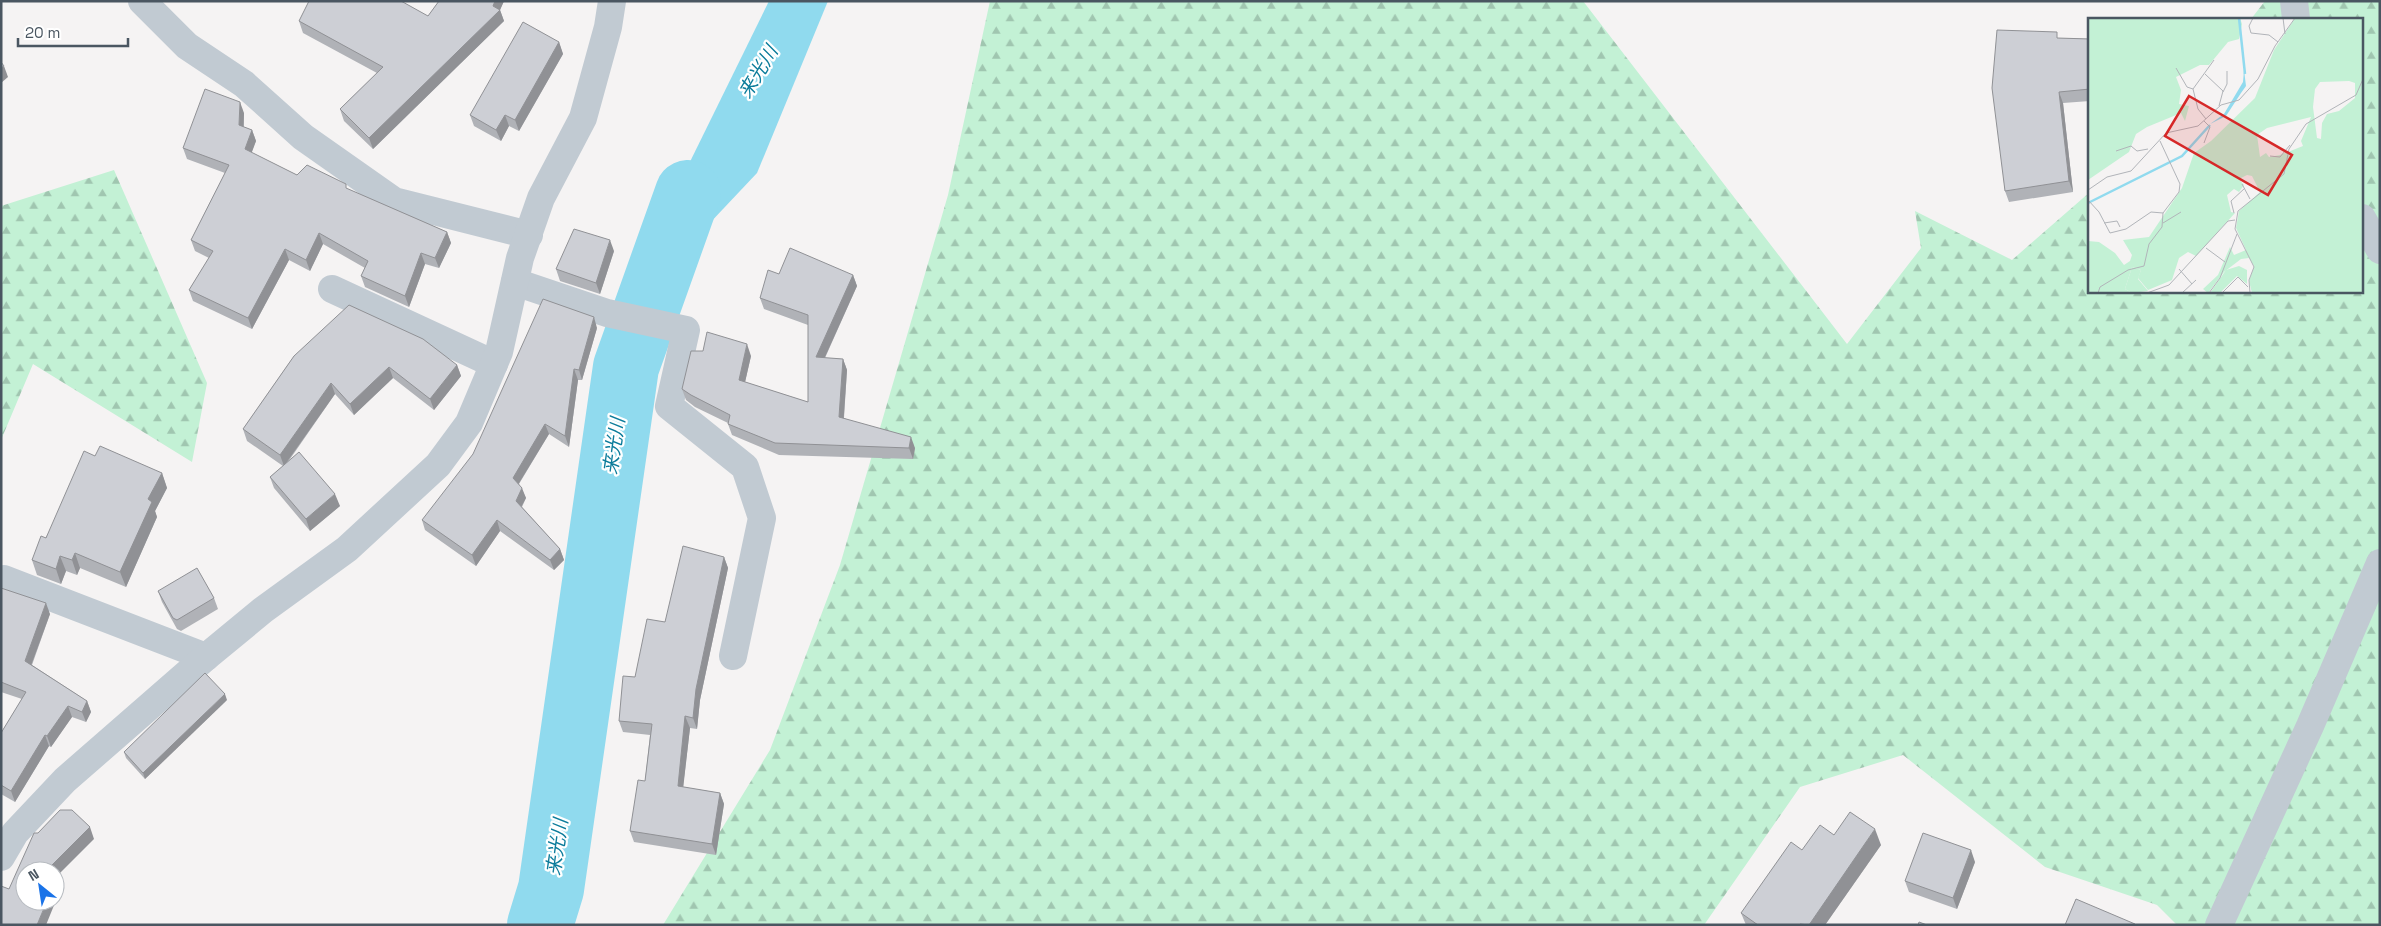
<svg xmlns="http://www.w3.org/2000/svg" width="2381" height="926" font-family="'Space Grotesk','Noto Sans JP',sans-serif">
<defs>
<pattern id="forest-firs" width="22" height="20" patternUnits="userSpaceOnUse" patternTransform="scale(1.25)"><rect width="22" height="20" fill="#c3f1d5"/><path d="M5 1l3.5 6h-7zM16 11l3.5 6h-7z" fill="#a0c6b0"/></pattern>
</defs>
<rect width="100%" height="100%" fill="#f5f3f3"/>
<!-- forest -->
<g fill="url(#forest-firs)">
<polygon points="990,1 1583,1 1847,344 1921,248 1915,211 2012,260 2090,192 2090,291 2362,291 2362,19 2251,19 2265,1 2380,1 2380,925 2177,925 2157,905 2045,867 1903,755 1800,787 1704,925 663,925 770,750 840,565 948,195"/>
<polygon points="114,170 207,383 192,462 33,364 1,440 1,206"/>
</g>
<!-- water -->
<polygon fill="#90daee" points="769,1 828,1 757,173 657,279 649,252 682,178"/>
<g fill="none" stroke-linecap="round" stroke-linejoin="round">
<!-- river -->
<polyline stroke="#90daee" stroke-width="66" points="540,925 551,889 626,367 688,193"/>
<!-- minor -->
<g stroke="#c1cad2" stroke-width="28">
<polyline points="142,1 187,46 244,84 303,137 394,201 529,235"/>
<polyline points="2294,1 2296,19"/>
<polyline points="2362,218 2380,250"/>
<polyline points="515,282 607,313 686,330 669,406 745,467 762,518 733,656"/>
<polyline points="332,289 494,364"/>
<polyline points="4,579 206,657"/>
<polyline points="1,857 15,833 65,780 206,657 263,610 347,549 438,465 469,423 499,352 520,258 541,198 583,118 608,27 612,1"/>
<polyline points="2219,925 2310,726 2380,563"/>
</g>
</g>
<!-- wall -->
<g fill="#b0b2b7">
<polygon points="439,1 504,1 500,10 504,21 373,149 344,121 340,109 377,73 303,33 299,21 428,16"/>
<polygon points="2059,38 2090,39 2090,101 2063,103 2073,192 2009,202 2005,191"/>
<polygon points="559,42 563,54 519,131 509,126 501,141 474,126 470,115"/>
<polygon points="244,113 244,127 252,130 256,141 251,153 297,175 348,189 447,232 451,243 439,268 425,264 409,307 365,287 361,276 365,268 323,244 310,271 289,260 252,329 193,301 189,290 209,258 195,251 191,240 225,173 187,159 183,148"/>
<polygon points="614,251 600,294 560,281 556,269"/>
<polygon points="779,274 853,275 857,286 825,358 843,359 847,370 844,418 915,448 913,459 779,455 732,435 728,424 728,423 695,407 686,400 682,389 703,351 751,356 745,382 808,402 808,325 764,309 760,298"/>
<polygon points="597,328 582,380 578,380 569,447 549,434 519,484 526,498 522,507 560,549 564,560 554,570 500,531 476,566 425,530 422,520"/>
<polygon points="294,356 457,365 461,376 434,410 393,378 354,415 335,394 288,462 340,506 310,531 274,488 270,477 283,466 247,441 243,429"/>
<polygon points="95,456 162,473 167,488 155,511 157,517 126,587 80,568 77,575 66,571 61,584 37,575 32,560"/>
<polygon points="724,557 728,568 700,700 697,729 690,728 683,787 720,793 724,804 716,855 634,842 630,831 645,781 650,735 623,732 619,721 635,677 665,622"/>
<polygon points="1,588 50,614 32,665 87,701 91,712 86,722 72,717 51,747 49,746 15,802 1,794 1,733 22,699 1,692"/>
<polygon points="158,591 214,598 218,609 181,631 177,629 162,602"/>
<polygon points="227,700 145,779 126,758 124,752"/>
<polygon points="1834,835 1881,845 1825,925 1746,925 1741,913 1802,850"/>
<polygon points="1975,862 1957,909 1909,892 1905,881"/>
</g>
<!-- shaded-wall -->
<g fill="#909195">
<polygon points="495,1 504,1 500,10 504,21 373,149 369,138 493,6"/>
<polygon points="559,42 563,54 519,131 515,120"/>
<polygon points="4,66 8,77 1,83 1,68"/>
<polygon points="2059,92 2063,103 2073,192 2069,181"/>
<polygon points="240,102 244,113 243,136 239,125"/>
<polygon points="505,115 509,126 501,141 496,130"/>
<polygon points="252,130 256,141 249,160 245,149"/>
<polygon points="447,232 451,243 439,268 435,258"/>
<polygon points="319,233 323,244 310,271 306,260"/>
<polygon points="610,240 614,251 600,294 596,283"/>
<polygon points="285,249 289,260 252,329 248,318"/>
<polygon points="421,253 425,264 409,307 405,296"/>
<polygon points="853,275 857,286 820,368 816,357"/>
<polygon points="594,317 597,328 582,380 579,370"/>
<polygon points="747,344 751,356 743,391 739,380"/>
<polygon points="843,359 847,370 843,428 839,417"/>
<polygon points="457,365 461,376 434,410 430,399"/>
<polygon points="389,367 393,378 354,415 350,404"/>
<polygon points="574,369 578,380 569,447 565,436"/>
<polygon points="331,383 335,394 284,466 280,455"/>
<polygon points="545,424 549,434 516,488 513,478"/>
<polygon points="911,437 915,448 913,459 909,448"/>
<polygon points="162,473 167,488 155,511 157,517 126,587 120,572 148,499"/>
<polygon points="522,488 526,498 519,511 516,501"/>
<polygon points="335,494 340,506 310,531 306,519"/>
<polygon points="497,520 500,531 476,566 472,555"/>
<polygon points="560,549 564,560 554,570 550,560"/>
<polygon points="75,553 80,568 77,575 72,560"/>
<polygon points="60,556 66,571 61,584 56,569"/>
<polygon points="724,557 728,568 700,700 697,729 693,718 696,689"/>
<polygon points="46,603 50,614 29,671 25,661"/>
<polygon points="225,694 227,700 145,779 143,773"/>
<polygon points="87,701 91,712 86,722 82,712"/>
<polygon points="68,706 72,717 51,747 47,736"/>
<polygon points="685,716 690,728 682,798 678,786"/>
<polygon points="45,735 49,746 15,802 11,791"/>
<polygon points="720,793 724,804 716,855 712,844"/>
<polygon points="90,827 94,839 55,878 55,871 46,871"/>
<polygon points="1875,829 1881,845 1825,925 1809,925"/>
<polygon points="1971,850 1975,862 1957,909 1953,898"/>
<polygon points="55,881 59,893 46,925 37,925 47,901 55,901"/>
</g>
<!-- building -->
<g fill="#cdcfd5" stroke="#909195">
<polygon points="309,1 401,1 428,16 439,1 495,1 493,6 500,10 369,138 340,109 383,67 299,21"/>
<polygon points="523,22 559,42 515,120 505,115 496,130 470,115"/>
<polygon points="1997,30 2057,32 2057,38 2090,39 2090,89 2059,92 2069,181 2005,191 1992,88"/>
<polygon points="1,62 4,66 1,68"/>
<polygon points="205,89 240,102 239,125 252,130 245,149 297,175 307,165 346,184 346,188 447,232 435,258 421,253 405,296 361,276 368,261 319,233 306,260 285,249 248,318 189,290 213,251 191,240 229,165 183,148"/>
<polygon points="574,229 610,240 596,283 556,269"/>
<polygon points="790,248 853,275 816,357 843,359 839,417 911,437 909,448 775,443 728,424 730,415 691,395 682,389 691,351 703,351 707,332 747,344 739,380 808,402 808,315 760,298 768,270 779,274"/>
<polygon points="543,299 594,317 579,370 574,369 565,436 545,424 513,478 522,488 516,501 560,549 550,560 497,520 472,555 422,520 473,454"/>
<polygon points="349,305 423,339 457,365 430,399 389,367 350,404 331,383 280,455 243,429 294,356"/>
<polygon points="100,446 162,473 148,499 152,502 120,572 75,553 72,560 60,556 56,569 32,560 41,536 46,538 84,451 95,456"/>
<polygon points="299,452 335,494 306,519 270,477"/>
<polygon points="683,546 724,557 696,689 693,718 685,716 678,786 720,793 712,844 630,831 638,780 645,781 652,724 619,721 623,676 635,677 647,619 665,622"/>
<polygon points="197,568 214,598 177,620 173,618 158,591"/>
<polygon points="1,588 46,603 25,661 87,701 82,712 68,706 47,736 45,735 11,791 1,785 1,733 26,692 1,682"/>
<polygon points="205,673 225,694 143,773 124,752"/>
<polygon points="60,810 72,810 90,827 46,871 25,871 25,901 47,901 37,925 1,925 1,886 9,889 34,833 38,833"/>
<polygon points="1850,812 1875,829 1809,925 1800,924 1800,925 1758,925 1741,913 1791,842 1802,850 1820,825 1834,835"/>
<polygon points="1923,833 1971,850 1953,898 1905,881"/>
<polygon points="2076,899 2135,924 2135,925 2065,925"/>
<polygon points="1919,922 1927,925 1918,925"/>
</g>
<g text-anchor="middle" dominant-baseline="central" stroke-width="4.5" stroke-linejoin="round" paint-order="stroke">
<!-- water labels -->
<g font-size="19" font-style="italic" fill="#0c7c9b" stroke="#fff">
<text transform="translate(758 72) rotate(-59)">来光川</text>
<text transform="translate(614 446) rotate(-82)">来光川</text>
<text transform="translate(557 847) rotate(-82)">来光川</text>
</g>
</g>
<!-- overview -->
<g transform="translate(2088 18)">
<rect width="275" height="275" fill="#f5f3f3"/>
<path d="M 151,248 L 159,252 L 159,266 L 149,258 L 132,275 L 122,275 L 138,252 ZM 44,249 L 53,252 L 50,261 L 60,273 L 44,275 L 37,271 Z" fill="#c3f1d5"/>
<path d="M 0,0 L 152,0 L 154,6 L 151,21 L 140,24 L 121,47 L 112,47 L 88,59 L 93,72 L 91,86 L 101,88 L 97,103 L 93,95 L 59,109 L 48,116 L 41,134 L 0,162 ZM 207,0 L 275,0 L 275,275 L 164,275 L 161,263 L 166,248 L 161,240 L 153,241 L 136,254 L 120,275 L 115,271 L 130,257 L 142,229 L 146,237 L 158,232 L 148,210 L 151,193 L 172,174 L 164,158 L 159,157 L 151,161 L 156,167 L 151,174 L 146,171 L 139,177 L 143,194 L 147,195 L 108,238 L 100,234 L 91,240 L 84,262 L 60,272 L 50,260 L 53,252 L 44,249 L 37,271 L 44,275 L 0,275 L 0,223 L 11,224 L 27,235 L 36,247 L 42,243 L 44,237 L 35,222 L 61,219 L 94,170 L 106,135 L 123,123 L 167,80 L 186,32 ZM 261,63 L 267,65 L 267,80 L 251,93 L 239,96 L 234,105 L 233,121 L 229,120 L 225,89 L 227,71 L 232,64 ZM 223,99 L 213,123 L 215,128 L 192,137 L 181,139 L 178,135 L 172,139 L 169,117 L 179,110 Z" fill="#c3f1d5" fill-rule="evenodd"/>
<path d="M 156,52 L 158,68 L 153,75 L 138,98 L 122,106 L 136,96 L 155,64 Z" fill="#90daee"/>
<path fill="none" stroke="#90daee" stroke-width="2.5" d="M 151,0 L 157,56M 0,185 L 94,138 L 122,107"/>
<path fill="none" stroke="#b1b4b9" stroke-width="1" d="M 165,0 L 161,8 L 163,15 L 181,17 L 190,24M 195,0 L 197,16M 88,50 L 99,69 L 105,71 L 126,42M 117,56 L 135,73 L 131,88M 105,71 L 110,91 L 118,101M 135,74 L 139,66 L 139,53M 116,103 L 122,109 L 116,125M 28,133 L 43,128 L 49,133 L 60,131M 182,138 L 192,139 L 202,127M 154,166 L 162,181M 0,172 L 19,159 L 43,153 L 78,115 L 110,108 L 133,87 L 151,82 L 170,61 L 187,28 L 207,0M 0,182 L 11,194 L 22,215 L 38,211 L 63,194 L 75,195M 146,195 L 143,183 L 157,170M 16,205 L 29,203 L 32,209M 75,205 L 93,194M 118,230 L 137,244M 91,251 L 104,266M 10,275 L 12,269 L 40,252 L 56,248 L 61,226 L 74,209 L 75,195 L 91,174 L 92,166 L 72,123M 59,275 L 81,267 L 140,203 L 147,202M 94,275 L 108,262M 121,275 L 132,260 L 149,216M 134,275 L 150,259 L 160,269M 162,275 L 161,262 L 166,249 L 147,211 L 150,193 L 196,156 L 201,131 L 218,106 L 268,77 L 275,61"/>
<path fill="#d62828" fill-opacity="0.15" stroke="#d62828" stroke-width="2.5" d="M 101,78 L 204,137 L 180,177 L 77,118 Z"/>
<rect width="275" height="275" fill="none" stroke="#4a5661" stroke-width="2.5"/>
</g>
<!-- border -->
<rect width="2381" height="926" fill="none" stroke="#4a5661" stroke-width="5"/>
<!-- north arrow -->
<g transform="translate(40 886) rotate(330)"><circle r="24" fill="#ffffff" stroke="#b7bbc0"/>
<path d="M0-4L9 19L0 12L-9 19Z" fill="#1a73e8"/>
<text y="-8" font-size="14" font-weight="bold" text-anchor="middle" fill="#4a5661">N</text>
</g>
<!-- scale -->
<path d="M18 38v8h110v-8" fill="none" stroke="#4a5661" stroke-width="2.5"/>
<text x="25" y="38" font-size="15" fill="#4a5661" stroke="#ffffff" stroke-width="4" paint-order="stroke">20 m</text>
</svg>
